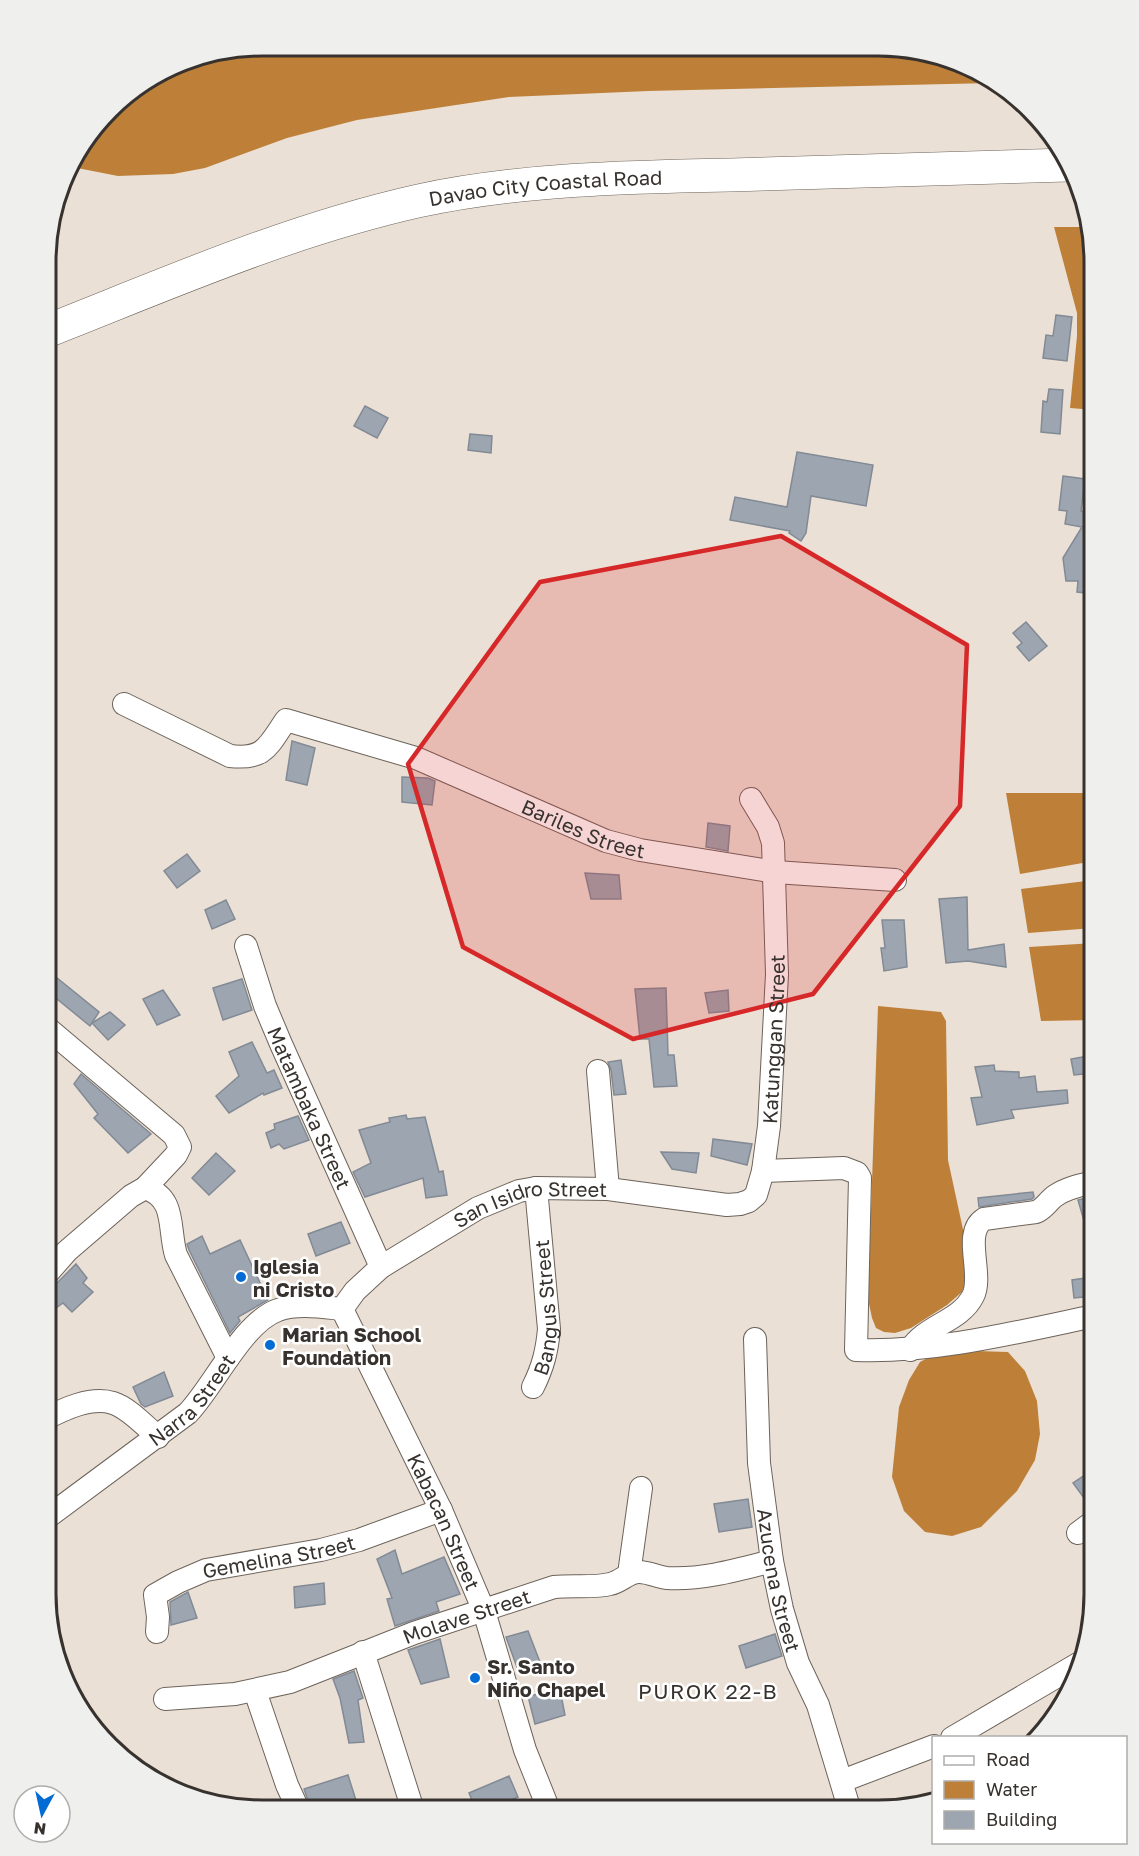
<svg xmlns="http://www.w3.org/2000/svg" width="1139" height="1856" font-family="'Golos Text',sans-serif">
<rect width="100%" height="100%" fill="#ebe0d5"/>
<!-- water -->
<g fill="#be8039">
<polygon points="261,45 906,47 992,83 648,91 509,97 357,120 287,138 205,168 173,174 118,176 67,166 118,99 179,61"/>
<polygon points="1054,227 1087,227 1094,261 1094,410 1070,408 1077,336 1077,313"/>
<polygon points="1006,793 1094,793 1094,861 1020,874"/>
<polygon points="1094,880 1094,928 1028,933 1021,889"/>
<polygon points="1094,943 1094,1020 1041,1021 1029,947"/>
<polygon points="878,1006 941,1012 946,1021 948,1160 964,1234 969,1277 962,1292 947,1305 911,1328 895,1333 884,1332 876,1328 872,1318 868,1299"/>
<polygon points="977,1351 1008,1352 1025,1371 1037,1401 1040,1434 1035,1460 1017,1491 981,1527 952,1536 925,1532 904,1511 892,1477 899,1407 909,1380 920,1362 937,1353"/>
</g>
<!-- building -->
<g fill="#9ca5b0" stroke="#818a95" stroke-width="1.5">
<polygon points="1056,315 1072,317 1067,361 1043,358 1046,335 1053,336"/>
<polygon points="1049,389 1063,390 1060,434 1041,432 1043,401 1047,402"/>
<polygon points="365,406 388,418 377,438 354,426"/>
<polygon points="470,434 492,436 491,453 468,450"/>
<polygon points="797,452 873,465 866,506 811,496 806,533 801,541 789,533 790,531 730,520 735,497 787,507"/>
<polygon points="1063,476 1085,479 1081,511 1090,513 1094,506 1094,594 1077,592 1078,581 1066,581 1063,558 1082,527 1065,524 1067,511 1059,510"/>
<polygon points="1026,622 1047,646 1029,661 1017,647 1022,643 1013,633"/>
<polygon points="292,741 315,748 307,785 286,780"/>
<polygon points="402,777 428,778 435,781 432,805 402,802"/>
<polygon points="708,823 730,826 728,851 706,847"/>
<polygon points="187,854 200,871 177,888 164,871"/>
<polygon points="585,873 619,875 621,899 591,899"/>
<polygon points="967,897 968,950 1004,944 1006,967 968,961 946,963 939,899"/>
<polygon points="226,900 235,919 212,929 205,910"/>
<polygon points="882,920 904,920 907,967 884,971 881,948 885,948"/>
<polygon points="46,969 99,1012 90,1026 46,990"/>
<polygon points="242,979 252,1010 223,1020 213,988"/>
<polygon points="666,988 668,1055 674,1055 677,1086 654,1087 649,1039 640,1039 635,989"/>
<polygon points="163,990 180,1015 157,1025 143,999"/>
<polygon points="728,990 729,1011 709,1013 705,993"/>
<polygon points="110,1012 125,1025 108,1040 92,1023"/>
<polygon points="252,1042 267,1073 274,1070 282,1088 264,1095 263,1093 229,1113 216,1096 239,1076 229,1052"/>
<polygon points="1094,1055 1094,1073 1074,1075 1071,1059"/>
<polygon points="621,1060 626,1094 614,1095 611,1070 608,1062"/>
<polygon points="994,1065 995,1071 1019,1072 1019,1078 1035,1076 1037,1092 1067,1090 1068,1103 1011,1110 1014,1118 977,1125 971,1098 982,1097 975,1067"/>
<polygon points="81,1074 151,1134 128,1153 94,1118 98,1114 74,1084"/>
<polygon points="406,1115 407,1119 425,1117 439,1172 443,1171 447,1195 426,1198 423,1178 365,1197 353,1172 371,1163 359,1130 390,1122 389,1118"/>
<polygon points="298,1116 309,1140 284,1149 279,1144 271,1148 266,1133 275,1129 274,1124"/>
<polygon points="713,1139 752,1144 747,1165 711,1156"/>
<polygon points="661,1152 699,1153 696,1173 672,1169"/>
<polygon points="216,1153 235,1171 209,1195 192,1178"/>
<polygon points="1033,1192 1034,1197 1032,1199 979,1207 978,1198"/>
<polygon points="1094,1196 1094,1238 1089,1238 1078,1200"/>
<polygon points="341,1222 350,1243 316,1256 308,1234"/>
<polygon points="202,1236 210,1254 240,1240 268,1300 238,1317 240,1321 230,1333 189,1250 187,1244"/>
<polygon points="76,1264 87,1278 83,1283 93,1292 72,1312 63,1303 56,1308 45,1295 45,1290 55,1285"/>
<polygon points="1092,1277 1094,1296 1074,1298 1072,1280"/>
<polygon points="164,1372 173,1396 145,1407 141,1404 133,1387"/>
<polygon points="1094,1469 1094,1491 1084,1498 1073,1483"/>
<polygon points="748,1499 752,1527 719,1532 714,1504"/>
<polygon points="395,1550 402,1574 444,1557 460,1594 436,1602 439,1611 395,1626 387,1599 392,1598 377,1559"/>
<polygon points="324,1583 325,1604 295,1608 294,1587"/>
<polygon points="188,1592 197,1618 171,1625 170,1602"/>
<polygon points="528,1631 540,1662 518,1670 506,1637"/>
<polygon points="775,1634 782,1656 746,1668 739,1646"/>
<polygon points="440,1639 449,1677 421,1684 408,1650"/>
<polygon points="354,1671 363,1698 358,1700 364,1742 349,1743 340,1698 333,1679"/>
<polygon points="560,1690 565,1715 535,1724 528,1696"/>
<polygon points="348,1775 359,1810 311,1809 304,1789"/>
<polygon points="509,1776 518,1797 511,1800 516,1810 476,1810 469,1793"/>
</g>
<g fill="none" stroke-linecap="round" stroke-linejoin="round">
<!-- minor casing -->
<g stroke="#6d635a" stroke-width="24">
<g id="minor">
<path id="s1" d="M 124,704 L 230,756 C 265,760 268,746 286,720 L 416,758 L 606,841 L 640,850 L 775,872 L 895,880"/>
<path id="s2" d="M 246,946 L 265,1006 L 281,1044 L 381,1267"/>
<polyline points="598,1071 608,1189"/>
<path d="M 763,1171 L 844,1168 L 857,1173 L 860,1178 L 856,1350 C 934,1353 1018,1332 1094,1316"/>
<path d="M 145,1188 C 177,1198 168,1229 176,1255 L 228,1358"/>
<polyline points="45,1276 67,1251 131,1196 145,1188 176,1155 180,1147 174,1135 46,1027"/>
<path id="s3" d="M 342,1309 L 355,1291 L 381,1267 L 478,1208 L 519,1191 L 536,1188 L 608,1189 L 727,1205 L 740,1204 L 749,1201 L 756,1195 L 763,1171 L 769,1126 L 777,974 L 773,843 L 768,827 L 751,799"/>
<path id="s4" d="M 342,1309 L 441,1510 L 484,1611 L 525,1750 L 549,1810"/>
<path id="s5" d="M 755,1339 L 759,1463 L 772,1561 L 782,1609 L 798,1663 L 818,1705 L 850,1811"/>
<path d="M 910,1350 C 925,1325 960,1322 973,1296 C 984,1275 962,1233 984,1219 L 1036,1212 C 1044,1209 1048,1201 1055,1196 C 1066,1188 1081,1185 1094,1182"/>
<path id="s6" d="M 533,1387 C 543,1367 547,1351 549,1329 L 536,1188"/>
<path d="M 45,1419 C 64,1409 91,1396 113,1403 C 129,1408 145,1426 158,1437"/>
<path id="s7" d="M 45,1519 L 188,1413 C 214,1386 243,1322 278,1310 C 297,1303 322,1307 342,1309"/>
<polyline points="1078,1533 1094,1521"/>
<polyline points="629,1574 641,1488"/>
<path id="s8" d="M 157,1632 L 158,1617 L 155,1595 L 178,1582 L 206,1570 L 321,1550 L 359,1540 L 441,1510"/>
<polyline points="363,1652 413,1810"/>
<polyline points="255,1691 287,1785 298,1809"/>
<path id="s9" d="M 165,1699 L 235,1694 L 290,1682 L 414,1633 L 554,1587 C 572,1585 595,1588 610,1584 C 621,1582 628,1572 639,1572 C 649,1572 657,1577 667,1578 C 703,1580 737,1570 772,1561"/>
<polyline points="952,1738 1083,1661"/>
<polyline points="842,1781 934,1746"/>
</g>
</g>
<!-- primary casing -->
<g stroke="#6d635a" stroke-width="34">
<g id="primary">
<path id="s10" d="M 47,331 C 169,283 289,230 418,201 C 520,179 627,177 731,175 C 843,171 955,168 1067,165"/>
</g>
</g>
<!-- minor -->
<use href="#minor" stroke="#fff" stroke-width="22"/>
<!-- primary -->
<use href="#primary" stroke="#fff" stroke-width="33"/>
</g>
<!-- marked area -->
<path fill="#d62828" fill-opacity="0.2" stroke="#d62828" stroke-width="4.5" stroke-linejoin="round" d="M 781,536 L 967,645 L 960,806 L 813,994 L 633,1039 L 463,947 L 408,764 L 540,582 Z"/>
<!-- markers -->
<g fill="#036cd4" stroke="#fff" stroke-width="2">
<circle cx="241" cy="1277" r="6"/>
<circle cx="270" cy="1345" r="6"/>
<circle cx="475" cy="1678" r="6"/>
</g>
<g text-anchor="middle" dominant-baseline="central" stroke-width="5" stroke-linejoin="round" paint-order="stroke">
<!-- street labels -->
<g font-size="20" fill="#37322e" stroke="#fff">
<text stroke="none"><textPath href="#s10" startOffset="522">Davao City Coastal Road</textPath></text>
<text stroke="none"><textPath href="#s1" startOffset="508">Bariles Street</textPath></text>
<text stroke="none"><textPath href="#s3" startOffset="614">Katunggan Street</textPath></text>
<text stroke="none"><textPath href="#s2" startOffset="174">Matambaka Street</textPath></text>
<text stroke="none"><textPath href="#s3" startOffset="224">San Isidro Street</textPath></text>
<text stroke="none"><textPath href="#s6" startOffset="82">Bangus Street</textPath></text>
<text stroke="none"><textPath href="#s7" startOffset="190">Narra Street</textPath></text>
<text stroke="none"><textPath href="#s4" startOffset="236">Kabacan Street</textPath></text>
<text stroke="none"><textPath href="#s8" startOffset="168">Gemelina Street</textPath></text>
<text stroke="none"><textPath href="#s5" startOffset="243">Azucena Street</textPath></text>
<text stroke="none"><textPath href="#s9" startOffset="315">Molave Street</textPath></text>
</g>
<!-- poi labels -->
<g font-size="20" font-weight="bold" fill="#37322e" stroke="#fff" text-anchor="start">
<text x="253" y="1266">Iglesia<tspan x="253" dy="23">ni Cristo</tspan></text>
<text x="282" y="1334">Marian School<tspan x="282" dy="23">Foundation</tspan></text>
<text x="487" y="1666">Sr. Santo<tspan x="487" dy="23">Niño Chapel</tspan></text>
</g>
<!-- neighbourhood labels -->
<g font-size="21" letter-spacing="1.5" fill="#37322e" stroke="#fff">
<text x="708" y="1691">PUROK 22-B</text>
</g>
</g>
<!-- crop -->
<path d="M0 0H1139V1856H0ZM262 56H878A206 206 0 0 1 1084 262V1594A206 206 0 0 1 878 1800H262A206 206 0 0 1 56 1594V262A206 206 0 0 1 262 56Z" fill="#efefee" fill-rule="evenodd"/>
<path fill="none" stroke="#37322e" stroke-width="3" d="M262 56H878A206 206 0 0 1 1084 262V1594A206 206 0 0 1 878 1800H262A206 206 0 0 1 56 1594V262A206 206 0 0 1 262 56Z"/>
<!-- legend -->
<rect x="932" y="1736" width="195" height="108" fill="#ffffff" stroke="#afadab" stroke-width="1.5"/>
<rect x="944" y="1756" width="30" height="9" fill="#ffffff" stroke="#afadab" stroke-width="1.5"/>
<text x="986" y="1766" font-size="18" fill="#37322e">Road</text>
<rect x="944" y="1781" width="30" height="18" fill="#be8039" stroke="#afadab" stroke-width="1.5"/>
<text x="986" y="1796" font-size="18" fill="#37322e">Water</text>
<rect x="944" y="1811" width="30" height="18" fill="#9ca5b0" stroke="#afadab" stroke-width="1.5"/>
<text x="986" y="1826" font-size="18" fill="#37322e">Building</text>
<!-- north arrow -->
<g transform="translate(42 1814) rotate(188)"><circle r="28" fill="#ffffff" stroke="#afadab" stroke-width="1.5"/>
<path d="M0-4.5L10 22L0 15L-10 22Z" fill="#036cd4"/>
<text y="-9" font-size="16" font-weight="bold" text-anchor="middle" fill="#37322e">N</text>
</g>
</svg>
